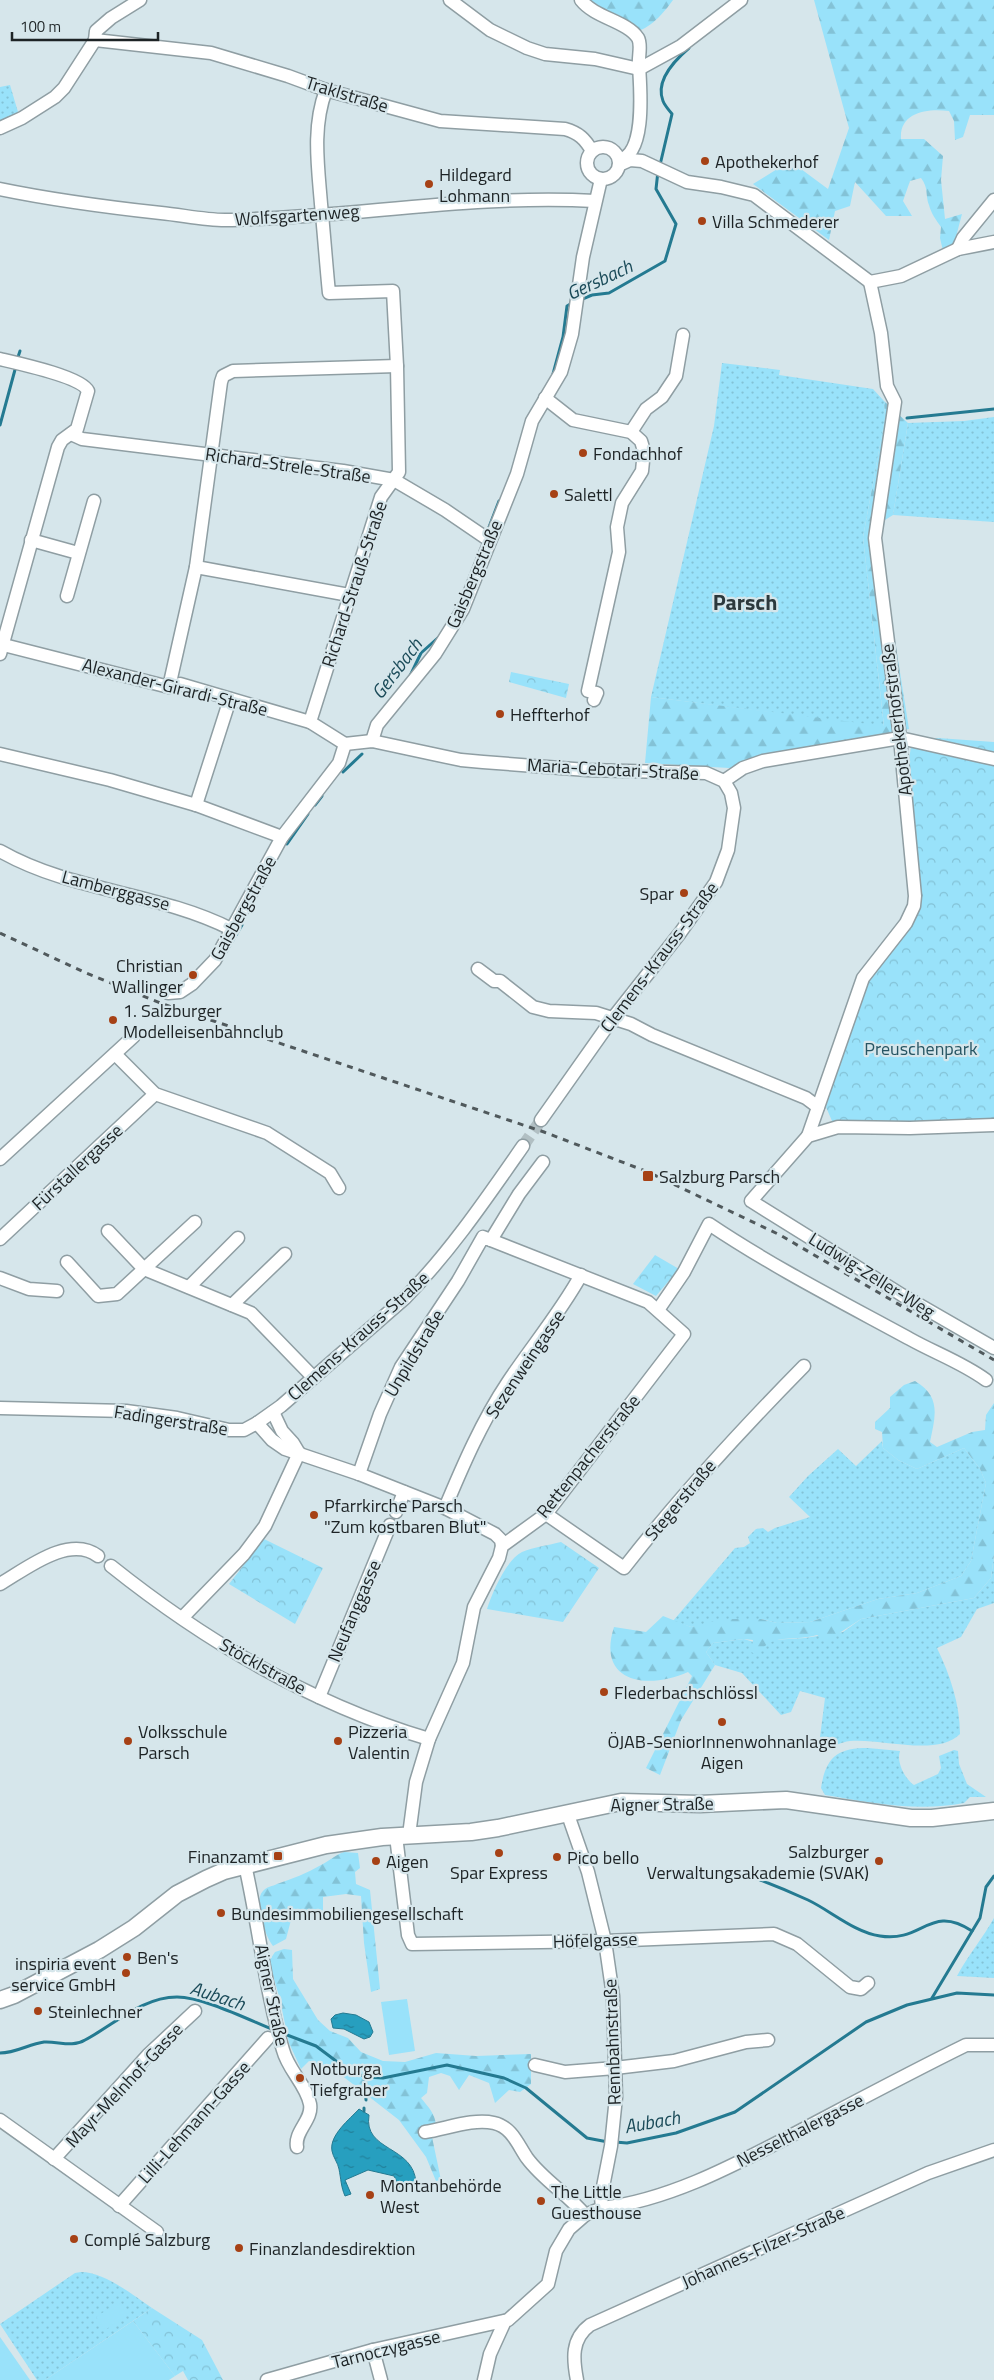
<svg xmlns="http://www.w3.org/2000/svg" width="994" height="2380" font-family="'Titillium Web',sans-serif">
<defs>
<pattern id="grass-dots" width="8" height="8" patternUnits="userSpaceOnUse" patternTransform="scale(1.25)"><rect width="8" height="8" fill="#99e2fa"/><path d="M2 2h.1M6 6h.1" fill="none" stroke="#83c2d6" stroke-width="1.8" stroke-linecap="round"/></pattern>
<pattern id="forest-firs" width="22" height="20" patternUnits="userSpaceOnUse" patternTransform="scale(1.25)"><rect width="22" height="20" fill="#99e2fa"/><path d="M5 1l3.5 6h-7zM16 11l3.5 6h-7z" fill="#83c2d6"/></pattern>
<pattern id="park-crowns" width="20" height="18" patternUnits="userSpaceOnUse" patternTransform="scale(1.25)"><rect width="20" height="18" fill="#99e2fa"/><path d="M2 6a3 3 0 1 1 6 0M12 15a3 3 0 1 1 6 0" fill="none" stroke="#83c2d6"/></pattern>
<pattern id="water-ripples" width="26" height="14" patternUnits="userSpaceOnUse" patternTransform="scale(1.25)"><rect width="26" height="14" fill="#279fbf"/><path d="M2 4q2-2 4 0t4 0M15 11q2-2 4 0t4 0" fill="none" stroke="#21819b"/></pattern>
</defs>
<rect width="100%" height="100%" fill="#d6e6eb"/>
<!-- grass -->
<g fill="url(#grass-dots)">
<polygon points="10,85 18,112 0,123 0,87"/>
<polygon points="722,363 780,370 779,375 873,389 884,401 885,418 863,537 884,727 651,697 714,426"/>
<polygon points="994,417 994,522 893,515 908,423 964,421"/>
<polygon points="882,1441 883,1448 898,1460 917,1469 964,1448 980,1469 986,1483 971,1561 961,1576 917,1593 878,1599 810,1622 777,1623 761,1619 743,1619 691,1627 673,1621 735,1548 744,1547 750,1543 748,1537 756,1529 763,1528 768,1532 775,1528 810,1517 789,1497 808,1476 838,1449 856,1466"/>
<path d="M 994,1555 L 994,1603 L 977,1609 L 961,1637 L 937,1648 C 950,1675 960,1704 960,1734 C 938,1757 880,1738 850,1741 C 841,1742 832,1747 824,1750 L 819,1745 L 825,1698 L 800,1691 L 791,1712 L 781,1715 L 742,1673 L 715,1665 L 706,1652 L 713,1643 L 744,1639 L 763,1645 L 772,1640 L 805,1638 L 843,1632 L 861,1619 L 974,1598 L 991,1578 Z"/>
<path d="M 868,1748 L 900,1751 C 896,1762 905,1779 914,1785 L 938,1774 L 941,1768 L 939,1756 L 954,1750 L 958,1751 L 959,1764 L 967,1784 L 986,1797 L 970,1797 L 964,1803 C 918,1812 872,1803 825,1795 L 821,1788 C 826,1757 837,1748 868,1748 Z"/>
<path d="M 994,1918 L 994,1978 L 957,1976 C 968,1955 983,1938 994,1918 Z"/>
<path d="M 81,2272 C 104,2272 133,2295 152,2308 L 45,2380 L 37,2380 L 0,2324 L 75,2273 Z"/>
</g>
<!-- forest -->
<g fill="url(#forest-firs)">
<path d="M 578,0 L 673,0 C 638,49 615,36 578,0 Z"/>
<path d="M 814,0 L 994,0 L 994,115 L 970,115 L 963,137 L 955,140 L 954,121 L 949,111 C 928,108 899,112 901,139 L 924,139 L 943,156 L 941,180 L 945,219 L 962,214 L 953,248 L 943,251 L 940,238 L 941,227 C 936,220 931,213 929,205 C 925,194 929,189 921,178 L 910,181 L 903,201 L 912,216 L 886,216 L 855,182 L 850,206 L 835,211 L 829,240 L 753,184 L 782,166 L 801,169 L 828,189 L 849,128 Z"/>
<polygon points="884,401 908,423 893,515 885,520 880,546 909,729 760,767 729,768 645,763 651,697 884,726 863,537 885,418"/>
<path d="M 915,1381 C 942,1397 935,1417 930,1442 L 937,1447 L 972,1432 L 985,1430 L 986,1415 L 994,1403 L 994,1555 L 991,1578 L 974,1598 L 861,1619 L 827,1641 L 817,1635 C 794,1642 770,1632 758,1655 L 751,1652 L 753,1640 L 744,1639 L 713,1643 L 706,1652 L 715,1665 L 681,1720 L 660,1775 L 646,1768 L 692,1676 L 688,1672 C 648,1690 596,1683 614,1627 L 646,1632 L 663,1616 L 691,1627 L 723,1619 L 761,1619 L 777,1623 L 810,1622 L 878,1599 L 917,1593 L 961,1576 L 971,1561 L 986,1483 L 980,1469 L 964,1448 L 917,1469 L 898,1460 L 883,1448 L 882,1432 L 875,1429 L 875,1422 L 890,1408 L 890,1397 L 904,1385 Z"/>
<path d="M 344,1852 L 358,1853 L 360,1868 L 355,1872 L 356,1884 L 370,1890 L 380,1989 L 371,1992 L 364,1943 L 361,1896 L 346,1894 L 323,1897 L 323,1912 L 291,1920 L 286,1939 L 273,1946 C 265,1936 253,1901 263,1891 C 266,1887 273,1886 277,1884 C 292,1879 307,1873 321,1865 C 329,1861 335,1855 344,1852 Z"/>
<path d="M 284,1949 L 292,1950 L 293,1979 L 318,2020 L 330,2031 L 348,2038 L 361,2052 L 383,2061 L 405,2062 L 436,2053 L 476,2056 L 531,2054 L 531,2084 L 520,2092 L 509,2090 L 495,2103 L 489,2083 L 469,2075 L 459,2090 L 450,2076 L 441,2073 L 429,2077 L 427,2093 L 421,2098 C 430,2109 442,2121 432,2137 L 441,2180 L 436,2181 L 426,2157 L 399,2120 L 336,2071 L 309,2061 L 301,2069 L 289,2043 L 280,2000 L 269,1961 L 275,1952 Z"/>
</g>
<!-- park -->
<g fill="url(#park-crowns)">
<polygon points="511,672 569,684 566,698 509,682"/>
<polygon points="938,738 994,742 994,1121 844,1126 832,1121 826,1107 845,1045 852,1007 915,896 913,806 908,765 912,741"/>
<polygon points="655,1255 679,1269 656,1296 633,1284"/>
<polygon points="264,1539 323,1568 295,1624 229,1584"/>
<path d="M 561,1542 L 599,1568 L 563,1622 L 487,1609 C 492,1593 506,1560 522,1552 C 534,1547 549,1545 561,1542 Z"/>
<polygon points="152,2308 202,2340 223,2380 188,2380 183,2371 175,2376 133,2321"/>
</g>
<!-- pitch -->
<g fill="#99e2fa">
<polygon points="407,1999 415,2051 389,2055 381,2002"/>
<polygon points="119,2302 128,2315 105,2330 96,2317"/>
<polygon points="133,2321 175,2376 169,2380 45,2380"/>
<polygon points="0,2337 30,2380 0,2380"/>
</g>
<!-- water -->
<g fill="url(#water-ripples)" stroke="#247a91">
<polygon points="343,2013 356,2015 369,2022 373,2032 370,2037 364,2039 344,2029 333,2028 331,2019 335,2015"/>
<path d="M 359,2109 L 369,2115 C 363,2152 414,2145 416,2183 L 412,2188 L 401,2190 L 394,2176 L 368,2170 L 345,2180 L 351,2194 L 345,2196 C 341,2187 341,2179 339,2169 C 338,2163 333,2157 332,2151 C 329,2135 350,2119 359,2109 Z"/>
</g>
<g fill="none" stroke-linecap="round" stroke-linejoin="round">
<!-- stream -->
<g stroke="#247a91" stroke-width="3">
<path d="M 660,165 L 672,114 C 669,110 665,106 663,101 C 655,81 675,60 689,48"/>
<polyline points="580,300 592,295 609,293 665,261 676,224 656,189 658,171"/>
<polyline points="17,360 20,351"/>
<polyline points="553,374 563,337 567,306 572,303"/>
<polyline points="907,418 994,409"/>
<polyline points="0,425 16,366"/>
<polyline points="486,535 499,501"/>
<polyline points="409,678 421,653 440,636"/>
<polyline points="343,772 362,754"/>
<polyline points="315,805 322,796"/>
<polyline points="287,844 308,814"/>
<polyline points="226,952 242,925"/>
<path d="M 741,1873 C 764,1881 786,1890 808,1900 C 831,1911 854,1932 880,1936 C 923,1943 930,1903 972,1931"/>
<polyline points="932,1998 980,1918 986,1887 994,1876"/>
<polyline points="282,2033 316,2046 344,2067 365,2077 383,2078 447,2065 504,2078 526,2088 587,2138 608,2142"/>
<path d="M 0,2053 C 16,2053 29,2044 44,2042 C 58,2041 72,2048 85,2040 C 114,2025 142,1997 177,1997 C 203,1997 249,2020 274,2030"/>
<polyline points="365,2077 366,2100"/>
<polyline points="364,2111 364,2108"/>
<polyline points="615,2142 627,2143 676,2133 735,2112 866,2022 907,2005 957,1993 994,1995"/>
</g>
<!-- minor-tunnel -->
<polyline stroke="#b1bfc3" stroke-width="12" stroke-dasharray="12 6" stroke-linecap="butt" points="523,1146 541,1120"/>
<!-- minor casing -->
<g stroke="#8f9ea3" stroke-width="15">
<g id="minor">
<polyline points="450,0 490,30 527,48 545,54 595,59 639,69"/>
<path d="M 581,0 C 595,18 627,21 638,38 C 642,45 638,57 639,65 C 640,86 647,154 619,160"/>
<path d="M 95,40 L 211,53 L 288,76 L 326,90 L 440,121 L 565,129 C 579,133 585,139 592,151"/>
<polyline points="639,69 681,46 741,0"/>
<polyline points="0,128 22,118 55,97 64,88 95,40 96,31 111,18 140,0"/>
<circle cx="603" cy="163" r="16"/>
<polyline points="619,165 630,160 642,161 687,182 721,187 754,195 870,282 901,276 958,249 994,242"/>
<path d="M 0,189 C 53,200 107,207 161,213 C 182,215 204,220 225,220 C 348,218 472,194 595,201"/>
<polyline points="958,249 963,238 994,200"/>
<path d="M 0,359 C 17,363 82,377 88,391 L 77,429 L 62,440 L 58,447 L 0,654"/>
<polyline points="545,398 573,420 631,432 641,441 644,451 642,471 622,503 617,527 619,552 588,691 597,693 594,700"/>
<polyline points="631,432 646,409 662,397 676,376 683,335"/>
<polyline points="71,434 82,439 343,471 394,480 445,510 489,540"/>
<polyline points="31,540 78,553"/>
<polyline points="196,567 349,595"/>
<polyline points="67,596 94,501"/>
<polyline points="0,644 169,687 180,684 310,722 345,744"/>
<polyline points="169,687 196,567 221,382 223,376 233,371 397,366"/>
<path d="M 310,722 L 381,497 L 399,472 L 397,366 L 393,291 L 329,293 C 326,263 324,234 321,204 C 318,166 312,127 326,90"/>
<polyline points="372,741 377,725 435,654 463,609 517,474 532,421 561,372 572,334 583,257 601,179"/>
<polyline points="345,744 372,741 461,760 483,762 587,770 706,773 724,781 731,793 734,808 728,850 716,882 680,933 613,1018 541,1120"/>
<polyline points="0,754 110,780 196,805 282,837"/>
<polyline points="724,781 743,768 763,761 900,738 994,759"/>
<polyline points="196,805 230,699"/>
<path d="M 0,851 C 72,892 158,892 231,929"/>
<polyline points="478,969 494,981 500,981 533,1007 549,1011 596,1013 631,1024 652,1035 806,1098 818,1107"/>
<polyline points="168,993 180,992 192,984 215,960 282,837 339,763 345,744"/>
<polyline points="115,1054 155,1094 267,1133 330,1173 339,1188"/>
<polyline points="994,1125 910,1128 838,1127 808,1136 751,1201 902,1295 994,1348"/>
<polyline points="808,1136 863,978 906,923 914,906 915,896 900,738 875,538 895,402 887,386 881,333 870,282"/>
<polyline points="0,1159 134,1036"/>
<polyline points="108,1231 144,1269 251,1313 313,1377"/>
<polyline points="0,1239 155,1094"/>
<polyline points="491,1240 519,1194 543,1162"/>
<polyline points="67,1262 98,1296 117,1294 195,1222"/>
<polyline points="0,1278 29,1289 57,1291"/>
<polyline points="189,1287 238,1238"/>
<polyline points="232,1305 285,1254"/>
<path d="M 658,1310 L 684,1272 L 709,1224 C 773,1267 842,1302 910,1339 C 935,1353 963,1363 986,1380"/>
<path d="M 0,1408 L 126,1411 L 177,1418 L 229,1430 L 244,1430 L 257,1423 L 281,1406 L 405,1298 C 450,1252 486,1199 523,1146"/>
<polyline points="273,1412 282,1431 293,1443 299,1453"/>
<polyline points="257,1423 272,1440 285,1449 359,1474 445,1508 495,1534 501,1540 502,1546"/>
<polyline points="359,1474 380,1414 401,1367 458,1281 483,1237 648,1302 684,1334 546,1514 502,1546 499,1558 474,1607 463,1663 429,1739 416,1782 409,1835"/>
<path d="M 445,1508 C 463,1465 482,1421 508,1382 C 532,1346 560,1313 581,1275"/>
<polyline points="396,1512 404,1492"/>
<path d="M 546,1514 L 624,1568 C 680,1496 740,1431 804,1366"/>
<path d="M 111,1566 C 206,1642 312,1704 429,1739"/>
<path d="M 0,1584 C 26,1569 69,1534 98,1556"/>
<polyline points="182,1618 244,1554 265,1526 299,1453"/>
<polyline points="319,1697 390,1525"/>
<polyline points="396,1836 408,1935 412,1944 605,1941 774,1934 797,1944 850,1987 861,1989 868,1983"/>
<path d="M 245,1865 C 259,1926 265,1990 283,2050 C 288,2070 306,2084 310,2104 C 313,2120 294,2131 297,2147"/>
<polyline points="535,2065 565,2072 615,2068 674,2061 746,2042 768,2040"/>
<polyline points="0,2120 157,2232"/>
<path d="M 425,2132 C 446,2129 473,2118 494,2123 C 512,2127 518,2145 527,2158 C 544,2181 568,2194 585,2215"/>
<polyline points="54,2159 148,2055 195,2011"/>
<polyline points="119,2206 268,2038"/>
<path d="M 602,2208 C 670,2200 736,2164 796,2133 C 853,2103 909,2073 966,2045 L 994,2045"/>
<polyline points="373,2350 381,2380"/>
<polyline points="267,2380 373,2350 508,2320 548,2284 556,2251 569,2229 585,2215 602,2208 601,2197 611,2146 616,2097 613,1996 605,1941 588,1872 567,1812"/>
<polyline points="484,2380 490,2354 505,2321"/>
<path d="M 577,2380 C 573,2359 571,2339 590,2325 L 928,2173 L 994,2150"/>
</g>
</g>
<!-- major casing -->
<g stroke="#8f9ea3" stroke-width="19">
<polyline id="major" points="0,2000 14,1995 99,1950 134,1928 177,1894 206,1879 224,1871 326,1845 382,1837 471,1832 498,1828 621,1802 700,1804 786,1800 911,1818 932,1818 994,1811"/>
</g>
<!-- minor -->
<use href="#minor" stroke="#fff" stroke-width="12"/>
<!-- major -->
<use href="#major" stroke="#fff" stroke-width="16"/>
<!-- rail -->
<polyline stroke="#50595c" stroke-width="3" stroke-dasharray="6 6" stroke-linecap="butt" points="0,933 86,973 163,1004 544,1132 648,1172 780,1235 994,1360"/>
</g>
<!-- markers -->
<g fill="#a64115" stroke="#d6e6eb" stroke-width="2">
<circle cx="705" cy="161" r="5"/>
<circle cx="429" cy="184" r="5"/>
<circle cx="702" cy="221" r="5"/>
<circle cx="583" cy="453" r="5"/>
<circle cx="554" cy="494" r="5"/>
<circle cx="500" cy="714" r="5"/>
<circle cx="684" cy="893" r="5"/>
<circle cx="193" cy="975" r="5"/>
<circle cx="113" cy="1020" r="5"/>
<rect x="642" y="1170" width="12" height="12" rx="2.5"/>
<circle cx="314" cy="1515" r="5"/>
<circle cx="604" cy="1692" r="5"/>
<circle cx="722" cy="1722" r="5"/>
<circle cx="128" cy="1741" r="5"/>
<circle cx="338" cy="1741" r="5"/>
<circle cx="499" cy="1853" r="5"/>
<rect x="273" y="1851" width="10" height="10" rx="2.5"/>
<circle cx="557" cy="1857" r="5"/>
<circle cx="376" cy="1861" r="5"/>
<circle cx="879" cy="1861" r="5"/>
<circle cx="221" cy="1913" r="5"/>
<circle cx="127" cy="1957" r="5"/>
<circle cx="126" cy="1973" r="5"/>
<circle cx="38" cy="2011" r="5"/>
<circle cx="300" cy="2078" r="5"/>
<circle cx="370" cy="2195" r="5"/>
<circle cx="541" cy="2201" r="5"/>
<circle cx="74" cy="2239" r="5"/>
<circle cx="239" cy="2248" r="5"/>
</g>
<g text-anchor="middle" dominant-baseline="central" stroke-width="4.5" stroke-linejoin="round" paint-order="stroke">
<!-- street labels -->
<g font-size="18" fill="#1d2325" stroke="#d6e6eb">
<text transform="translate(347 94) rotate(17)">Traklstraße</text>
<text transform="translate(297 215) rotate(-4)">Wolfsgartenweg</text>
<text transform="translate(288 465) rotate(8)">Richard-Strele-Straße</text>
<text transform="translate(474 574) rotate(-67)">Gaisbergstraße</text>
<text transform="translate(354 584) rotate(-72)">Richard-Strauß-Straße</text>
<text transform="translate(175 687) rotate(14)">Alexander-Girardi-Straße</text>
<text transform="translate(896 720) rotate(-97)">Apothekerhofstraße</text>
<text transform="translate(613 769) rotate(3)">Maria-Cebotari-Straße</text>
<text transform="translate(116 890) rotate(15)">Lamberggasse</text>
<text transform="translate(243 908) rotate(-61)">Gaisbergstraße</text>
<text transform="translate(659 957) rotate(-53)">Clemens-Krauss-Straße</text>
<text transform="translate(77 1167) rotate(-43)">Fürstallergasse</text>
<text transform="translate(872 1275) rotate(32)">Ludwig-Zeller-Weg</text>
<text transform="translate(358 1336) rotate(-42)">Clemens-Krauss-Straße</text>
<text transform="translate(414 1353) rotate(-59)">Unpildstraße</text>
<text transform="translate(525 1364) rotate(-56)">Sezenweingasse</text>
<text transform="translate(171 1420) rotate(9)">Fadingerstraße</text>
<text transform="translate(588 1456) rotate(-51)">Rettenpacherstraße</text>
<text transform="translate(680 1500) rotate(-50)">Stegerstraße</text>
<text transform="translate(354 1611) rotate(-67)">Neufanggasse</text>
<text transform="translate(263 1666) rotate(29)">Stöcklstraße</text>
<text transform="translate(662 1804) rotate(-1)">Aigner Straße</text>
<text transform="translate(595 1940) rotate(-2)">Höfelgasse</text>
<text transform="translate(272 1995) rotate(78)">Aigner Straße</text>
<text transform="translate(612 2042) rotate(-92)">Rennbahnstraße</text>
<text transform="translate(124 2085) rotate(-47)">Mayr-Melnhof-Gasse</text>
<text transform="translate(194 2122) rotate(-48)">Lilli-Lehmann-Gasse</text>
<text transform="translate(800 2130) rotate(-27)">Nesselthalergasse</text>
<text transform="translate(763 2247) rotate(-24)">Johannes-Filzer-Straße</text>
<text transform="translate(386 2349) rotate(-14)">Tarnoczygasse</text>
</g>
<!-- poi labels -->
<g font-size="18" fill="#1d2325" stroke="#d6e6eb" text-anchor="start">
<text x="715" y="161">Apothekerhof</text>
<text x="439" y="174">Hildegard<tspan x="439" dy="21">Lohmann</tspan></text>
<text x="712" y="221">Villa Schmederer</text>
<text x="593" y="453">Fondachhof</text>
<text x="564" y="494">Salettl</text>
<text x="510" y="714">Heffterhof</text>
<text x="674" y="893" text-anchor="end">Spar</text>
<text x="183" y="965" text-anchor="end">Christian<tspan x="183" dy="21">Wallinger</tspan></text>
<text x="123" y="1010">1. Salzburger<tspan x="123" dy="21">Modelleisenbahnclub</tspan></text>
<text x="659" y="1176">Salzburg Parsch</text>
<text x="324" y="1505">Pfarrkirche Parsch<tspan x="324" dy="21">"Zum kostbaren Blut"</tspan></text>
<text x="614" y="1692">Flederbachschlössl</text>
<text x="138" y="1731">Volksschule<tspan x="138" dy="21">Parsch</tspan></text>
<text x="348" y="1731">Pizzeria<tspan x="348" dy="21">Valentin</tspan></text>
<text x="722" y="1741" text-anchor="middle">ÖJAB-SeniorInnenwohnanlage<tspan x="722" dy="21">Aigen</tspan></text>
<text x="869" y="1851" text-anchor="end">Salzburger<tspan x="869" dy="21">Verwaltungsakademie (SVAK)</tspan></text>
<text x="268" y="1856" text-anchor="end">Finanzamt</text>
<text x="567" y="1857">Pico bello</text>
<text x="386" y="1861">Aigen</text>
<text x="499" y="1872" text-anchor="middle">Spar Express</text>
<text x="231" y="1913">Bundesimmobiliengesellschaft</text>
<text x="137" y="1957">Ben's</text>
<text x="116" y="1963" text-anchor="end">inspiria event<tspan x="116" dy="21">service GmbH</tspan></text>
<text x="48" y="2011">Steinlechner</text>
<text x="310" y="2068">Notburga<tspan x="310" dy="21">Tiefgraber</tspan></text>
<text x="380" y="2185">Montanbehörde<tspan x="380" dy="21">West</tspan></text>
<text x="551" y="2191">The Little<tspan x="551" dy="21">Guesthouse</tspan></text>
<text x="84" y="2239">Complé Salzburg</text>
<text x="249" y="2248">Finanzlandesdirektion</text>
</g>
<!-- park labels -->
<g font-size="18" fill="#265563" stroke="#d6e6eb">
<text x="921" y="1048">Preuschenpark</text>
</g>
<!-- water labels -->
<g font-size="19" font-style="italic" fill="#1b4b59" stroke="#d6e6eb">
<text transform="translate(599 279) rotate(-25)">Gersbach</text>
<text transform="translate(396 668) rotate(-53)">Gersbach</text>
<text transform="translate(218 1995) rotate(18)">Aubach</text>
<text transform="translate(652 2121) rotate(-10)">Aubach</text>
</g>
<!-- district labels -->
<g font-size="22" font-weight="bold" fill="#2c393d" stroke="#d6e6eb">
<text x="745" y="602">Parsch</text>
</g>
</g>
<!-- scale -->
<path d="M12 32v8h146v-8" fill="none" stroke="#1d2325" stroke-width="2.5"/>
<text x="20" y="32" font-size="15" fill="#1d2325" stroke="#d6e6eb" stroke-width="4" paint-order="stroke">100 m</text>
</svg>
